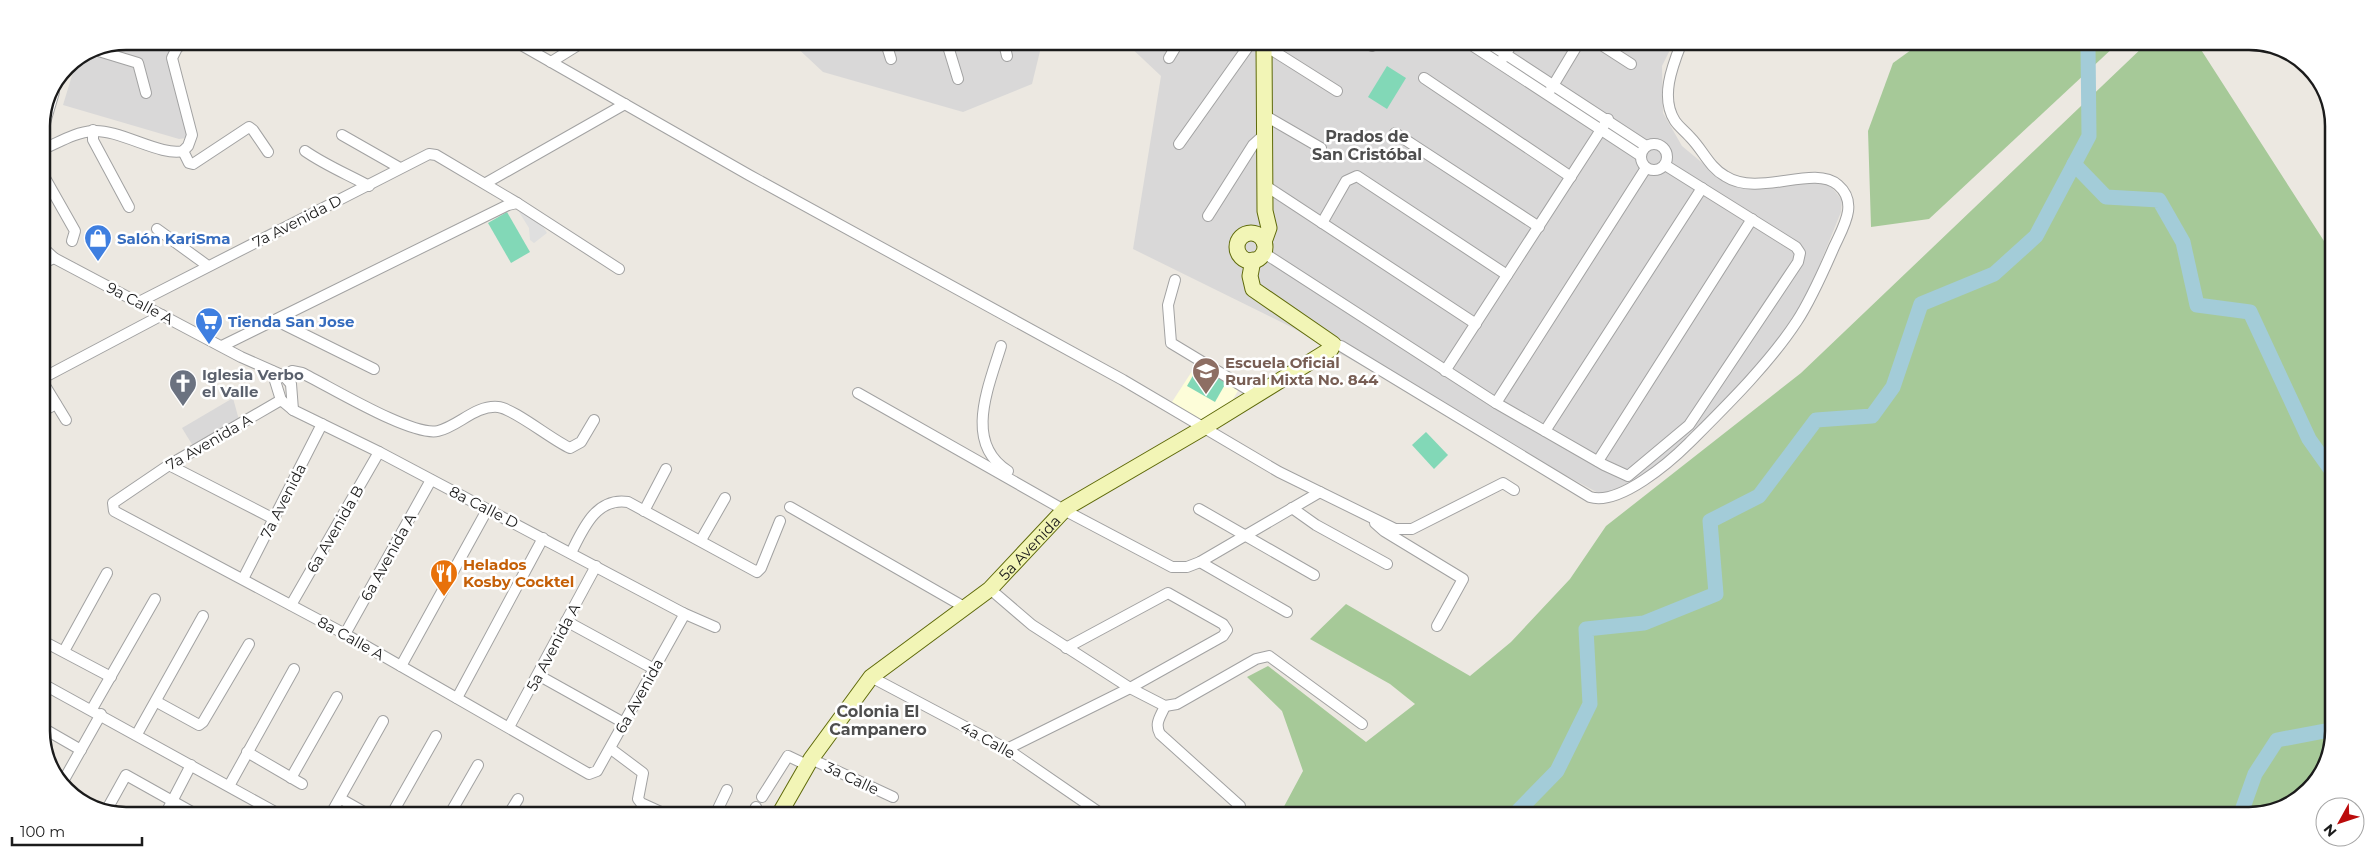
<svg xmlns="http://www.w3.org/2000/svg" width="2375" height="857" font-family="Montserrat,sans-serif">
<rect width="100%" height="100%" fill="#ece8e1"/>
<!-- residential -->
<g fill="#d9d8d8">
<polygon points="126,41 171,41 169,64 189,132 187,138 179,139 63,105 77,59 94,48"/>
<polygon points="792,43 1042,43 1032,84 963,112 823,72"/>
<polygon points="1126,43 1673,44 1662,66 1663,113 1682,146 1718,176 1735,185 1752,189 1811,182 1829,184 1842,200 1841,212 1811,286 1782,338 1683,445 1643,476 1602,495 1289,326 1133,249 1161,76"/>
<polygon points="233,398 239,420 193,446 182,428"/>
</g>
<!-- education -->
<polygon fill="#fdfdd9" points="1198,362 1239,389 1232,401 1205,425 1170,405"/>
<!-- forest -->
<g fill="#a6c998">
<polygon points="1918,45 2116,45 1929,219 1871,227 1868,131 1893,63"/>
<polygon points="2145,45 2198,45 2333,255 2329,758 2300,798 2250,816 1280,814 1303,771 1282,711 1247,677 1268,666 1366,742 1415,704 1390,684 1310,639 1346,604 1470,676 1511,642 1570,579 1606,526 1801,373"/>
</g>
<!-- pitch -->
<g fill="#82d8b7">
<polygon points="1387,66 1406,78 1387,109 1368,97"/>
<polygon points="507,212 530,252 511,263 488,223"/>
<polygon points="1199,365 1227,381 1215,402 1187,386"/>
<polygon points="1426,432 1448,455 1434,469 1412,445"/>
</g>
<!-- parking -->
<polygon fill="#dfdfdf" points="523,208 538,219 547,233 534,243 530,240 529,228 519,212"/>
<g fill="none" stroke-linecap="round" stroke-linejoin="round">
<!-- river -->
<g stroke="#a3ccd8" stroke-width="15">
<polyline points="2074,164 2106,197 2159,200 2183,242 2197,305 2250,312 2309,439 2331,470"/>
<polyline points="1515,814 1557,771 1590,704 1586,629 1644,623 1716,594 1710,521 1759,496 1816,420 1872,416 1893,387 1921,304 1994,274 2036,236 2089,136 2088,45"/>
<polyline points="2240,816 2255,774 2277,740 2330,730"/>
</g>
<!-- street casing -->
<g stroke="#a2a2a2" stroke-width="12">
<g id="street">
<polyline points="516,42 749,175 1123,380 1279,472 1395,529 1412,529 1503,483 1514,490"/>
<polyline points="886,43 891,59"/>
<polyline points="947,43 958,79"/>
<polyline points="1004,43 1007,56"/>
<polyline points="1369,44 1372,46"/>
<polyline points="1470,44 1641,156"/>
<polyline points="1490,44 1646,146"/>
<polyline points="1600,44 1631,64"/>
<polyline points="1264,45 1337,91"/>
<polyline points="92,49 138,63 146,93"/>
<polyline points="1169,58 1178,43"/>
<polyline points="1503,58 1512,44"/>
<polyline points="551,62 583,42"/>
<polyline points="1424,78 1571,177"/>
<polyline points="1551,89 1578,44"/>
<polyline points="1264,115 1321,148"/>
<polyline points="93,130 93,140 129,207"/>
<polyline points="1395,133 1539,227"/>
<polyline points="342,135 400,168"/>
<polyline points="41,136 54,92"/>
<circle cx="1654" cy="157" r="13"/>
<polyline points="1179,144 1250,44"/>
<path d="M 41,150 C 58,143 75,132 93,131 C 119,129 162,157 183,151 L 188,146 L 192,135 L 172,58 L 177,48 L 186,41"/>
<polyline points="183,151 189,163 193,164 249,127 253,130 268,152"/>
<path d="M 305,151 C 325,165 347,174 369,186"/>
<polyline points="41,171 75,231 72,241"/>
<polyline points="486,183 625,104"/>
<polyline points="1266,186 1476,324"/>
<polyline points="1208,216 1253,145 1264,135"/>
<polyline points="1322,223 1346,181 1357,176 1507,275"/>
<polyline points="157,229 208,266"/>
<polyline points="41,246 54,258 241,357 284,376 291,384 293,410"/>
<polyline points="1264,253 1496,403 1604,465 1628,476 1689,425 1798,262 1800,253 1796,247 1665,165"/>
<polyline points="41,264 54,258"/>
<polyline points="1175,280 1168,305 1171,343 1257,395"/>
<polyline points="139,302 429,154 436,155 517,203"/>
<polyline points="275,320 374,369"/>
<path d="M 1333,344 L 1341,346 L 1590,497 C 1619,506 1670,462 1689,443 C 1725,407 1769,364 1797,321 C 1812,298 1823,272 1834,247 C 1843,227 1859,203 1838,185 C 1813,164 1759,198 1725,176 C 1709,167 1703,150 1690,137 C 1685,131 1679,127 1675,121 C 1660,98 1672,67 1681,44"/>
<polyline points="222,346 508,205 517,203 619,269"/>
<path d="M 1001,346 C 989,386 963,443 1008,471"/>
<polyline points="272,371 281,400"/>
<polyline points="1445,371 1608,119"/>
<path d="M 284,376 L 292,371 L 302,373 C 329,386 412,437 438,431 C 459,426 475,405 498,407 C 513,408 552,440 570,448 L 581,442 L 594,420"/>
<polyline points="41,379 162,315"/>
<polyline points="41,379 66,420"/>
<polyline points="858,393 1064,510 1172,567 1187,567 1200,562 1320,492"/>
<polygon points="281,400 293,410 379,452 683,613 683,617 597,771 589,774 345,634 114,511 113,503 169,465"/>
<polyline points="1496,403 1646,168"/>
<polyline points="41,412 56,404"/>
<polyline points="1545,431 1702,188"/>
<polyline points="1598,461 1752,219"/>
<polyline points="169,465 274,519"/>
<polyline points="790,507 966,608"/>
<polyline points="1292,508 1316,525 1387,564"/>
<polyline points="1199,509 1314,575"/>
<polyline points="644,511 666,469"/>
<polyline points="1375,523 1384,531 1463,579 1437,626"/>
<polyline points="701,540 725,498"/>
<path d="M 571,553 C 583,529 596,497 628,502 L 757,572 L 761,568 L 780,521"/>
<polyline points="1200,562 1287,612"/>
<polyline points="243,579 322,424"/>
<polyline points="990,589 1032,625 1130,688 1165,706 1177,704 1256,659 1269,656 1362,724"/>
<polyline points="291,605 379,452"/>
<polyline points="683,613 715,627"/>
<polyline points="566,621 654,669"/>
<polyline points="345,634 431,480"/>
<polyline points="41,640 111,677"/>
<polyline points="64,651 107,573"/>
<polyline points="401,666 487,510"/>
<polyline points="538,675 624,723"/>
<polyline points="871,677 1007,749 1100,813"/>
<polyline points="41,683 275,812"/>
<polyline points="457,698 543,538"/>
<polyline points="157,702 199,725 203,722 249,644"/>
<path d="M 1165,706 C 1161,716 1154,723 1160,734 L 1240,806"/>
<polyline points="92,709 155,599"/>
<polyline points="41,727 81,750"/>
<polyline points="509,727 596,566"/>
<polyline points="137,734 203,616"/>
<polyline points="611,749 643,773 638,799 641,803 663,813"/>
<polyline points="1007,749 1130,688 1223,636 1227,630 1223,624 1168,593 1066,648"/>
<polyline points="247,752 302,784"/>
<polyline points="811,759 893,797"/>
<polyline points="291,778 337,697"/>
<polyline points="61,785 101,714"/>
<polyline points="229,786 294,669"/>
<polyline points="762,797 788,756 807,765"/>
<polyline points="341,799 364,812"/>
<polyline points="106,811 126,775 192,812"/>
<polyline points="167,811 191,765"/>
<polyline points="332,812 383,721"/>
<polyline points="393,812 436,736"/>
<polyline points="451,812 478,765"/>
<polyline points="510,812 518,799"/>
<polyline points="716,813 727,790"/>
<polyline points="753,813 756,807"/>
</g>
</g>
<!-- secondary casing -->
<g stroke="#5f6a0a" stroke-width="17">
<g id="secondary">
<polyline points="1264,44 1265,211 1269,228 1264,242"/>
<circle cx="1251" cy="247" r="14"/>
<path id="s1" d="M 780,813 L 811,759 L 871,677 L 990,589 L 1066,508 L 1203,428 L 1331,349 L 1333,344 L 1253,289 L 1250,276 L 1253,260"/>
</g>
</g>
<!-- street -->
<use href="#street" stroke="#fff" stroke-width="10"/>
<!-- secondary -->
<use href="#secondary" stroke="#f2f5b6" stroke-width="15"/>
</g>
<!-- icons -->
<defs>
<g id="shop-pin" transform="scale(1.4375)"><path d="M0 17L-7.5 6A9.5 9.5 0 1 1 7.5 6Z" fill="#3f7fe0" stroke="#fff"/><path d="M-5-2.5h2.3a2.7 3.5 0 0 1 5.4 0H5L5.5 6h-11ZM-1.5-2.5h3a1.5 2.3 0 0 0-3 0Z" fill="#fff"/></g>
<g id="supermarket-pin" transform="scale(1.4375)"><path d="M0 17L-7.5 6A9.5 9.5 0 1 1 7.5 6Z" fill="#3f7fe0" stroke="#fff"/><path d="M-6-5.5h2.5l.6 2H6L4.5 2H-2.5L-4.4-4H-6ZM-1.5 3.2a1.3 1.3 0 1 0 .1 0ZM3 3.2a1.3 1.3 0 1 0 .1 0Z" fill="#fff"/></g>
<g id="school-pin" transform="scale(1.4375)"><path d="M0 17L-7.5 6A9.5 9.5 0 1 1 7.5 6Z" fill="#8d6e63" stroke="#fff"/><path d="M0-5L7-2L0 1L-7-2ZM-4 1L0 2.5L4 1V4Q0 6-4 4Z" fill="#fff"/></g>
<g id="church-pin" transform="scale(1.4375)"><path d="M0 17L-7.5 6A9.5 9.5 0 1 1 7.5 6Z" fill="#6b7280" stroke="#fff"/><path d="M-1.2-6h2.4v3.5h3.3v2.4h-3.3V6h-2.4V-.1h-3.3v-2.4h3.3Z" fill="#fff"/></g>
<g id="restaurant-pin" transform="scale(1.4375)"><path d="M0 17L-7.5 6A9.5 9.5 0 1 1 7.5 6Z" fill="#e8710a" stroke="#fff"/><path d="M-5-6h1v4h1v-4h1v4h1v-4h1v5L-1.5 .5V6h-2V.5L-5-1ZM5-6V6H3V1.5H1.5Q1.5-4 5-6Z" fill="#fff"/></g>
</defs>
<g fill-rule="evenodd">
<use href="#shop-pin" x="98" y="238"/>
<use href="#supermarket-pin" x="209" y="321"/>
<use href="#school-pin" x="1206" y="371"/>
<use href="#church-pin" x="183" y="383"/>
<use href="#restaurant-pin" x="444" y="573"/>
</g>
<g text-anchor="middle" dominant-baseline="central" stroke-width="5" stroke-linejoin="round" paint-order="stroke">
<!-- street labels -->
<g font-size="15" fill="#1b1b1b" stroke="#fff">
<text transform="translate(297 221) rotate(-27)">7a Avenida D</text>
<text transform="translate(140 303) rotate(28)">9a Calle A</text>
<text transform="translate(209 442) rotate(-30)">7a Avenida A</text>
<text transform="translate(283 501) rotate(-63)">7a Avenida</text>
<text transform="translate(484 507) rotate(27)">8a Calle D</text>
<text transform="translate(335 529) rotate(-60)">6a Avenida B</text>
<text stroke="none"><textPath href="#s1" startOffset="369">5a Avenida</textPath></text>
<text transform="translate(388 557) rotate(-61)">6a Avenida A</text>
<text transform="translate(351 638) rotate(29)">8a Calle A</text>
<text transform="translate(553 647) rotate(-62)">5a Avenida A</text>
<text transform="translate(639 696) rotate(-61)">6a Avenida</text>
<text transform="translate(988 740) rotate(29)">4a Calle</text>
<text transform="translate(852 778) rotate(25)">3a Calle</text>
</g>
<!-- shop labels -->
<g font-size="15" font-weight="bold" fill="#366cbe" stroke="#fff" text-anchor="start">
<text x="117" y="238">Salón KariSma</text>
<text x="228" y="321">Tienda San Jose</text>
</g>
<!-- education labels -->
<g font-size="15" font-weight="bold" fill="#785e54" stroke="#fff" text-anchor="start">
<text x="1225" y="362">Escuela Oficial<tspan x="1225" dy="17">Rural Mixta No. 844</tspan></text>
</g>
<!-- worship labels -->
<g font-size="15" font-weight="bold" fill="#5b616d" stroke="#fff" text-anchor="start">
<text x="202" y="374">Iglesia Verbo<tspan x="202" dy="17">el Valle</tspan></text>
</g>
<!-- food labels -->
<g font-size="15" font-weight="bold" fill="#c56008" stroke="#fff" text-anchor="start">
<text x="463" y="564">Helados<tspan x="463" dy="17">Kosby Cocktel</tspan></text>
</g>
<!-- neighbourhood labels -->
<g font-size="16" font-weight="bold" fill="#4e4e4e" stroke="#fff">
<text x="1367" y="136">Prados de<tspan x="1367" dy="18">San Cristóbal</tspan></text>
<text x="878" y="711">Colonia El<tspan x="878" dy="18">Campanero</tspan></text>
</g>
</g>
<!-- crop -->
<path d="M0 0H2375V857H0ZM126 50H2249A76 76 0 0 1 2325 126V731A76 76 0 0 1 2249 807H126A76 76 0 0 1 50 731V126A76 76 0 0 1 126 50Z" fill="#fff" fill-rule="evenodd"/>
<path fill="none" stroke="#1b1b1b" stroke-width="2.5" d="M126 50H2249A76 76 0 0 1 2325 126V731A76 76 0 0 1 2249 807H126A76 76 0 0 1 50 731V126A76 76 0 0 1 126 50Z"/>
<!-- north arrow -->
<g transform="translate(2340 822) rotate(230)"><circle r="24" fill="#ffffff" stroke="#a4a4a4"/>
<path d="M0-4L9 19L0 12L-9 19Z" fill="#bb0b0b"/>
<text y="-8" font-size="14" font-weight="bold" text-anchor="middle" fill="#1b1b1b">N</text>
</g>
<!-- scale -->
<path d="M12 837v8h130v-8" fill="none" stroke="#1b1b1b" stroke-width="2.5"/>
<text x="20" y="837" font-size="15" fill="#1b1b1b" stroke="#ffffff" stroke-width="4" paint-order="stroke">100 m</text>
</svg>
